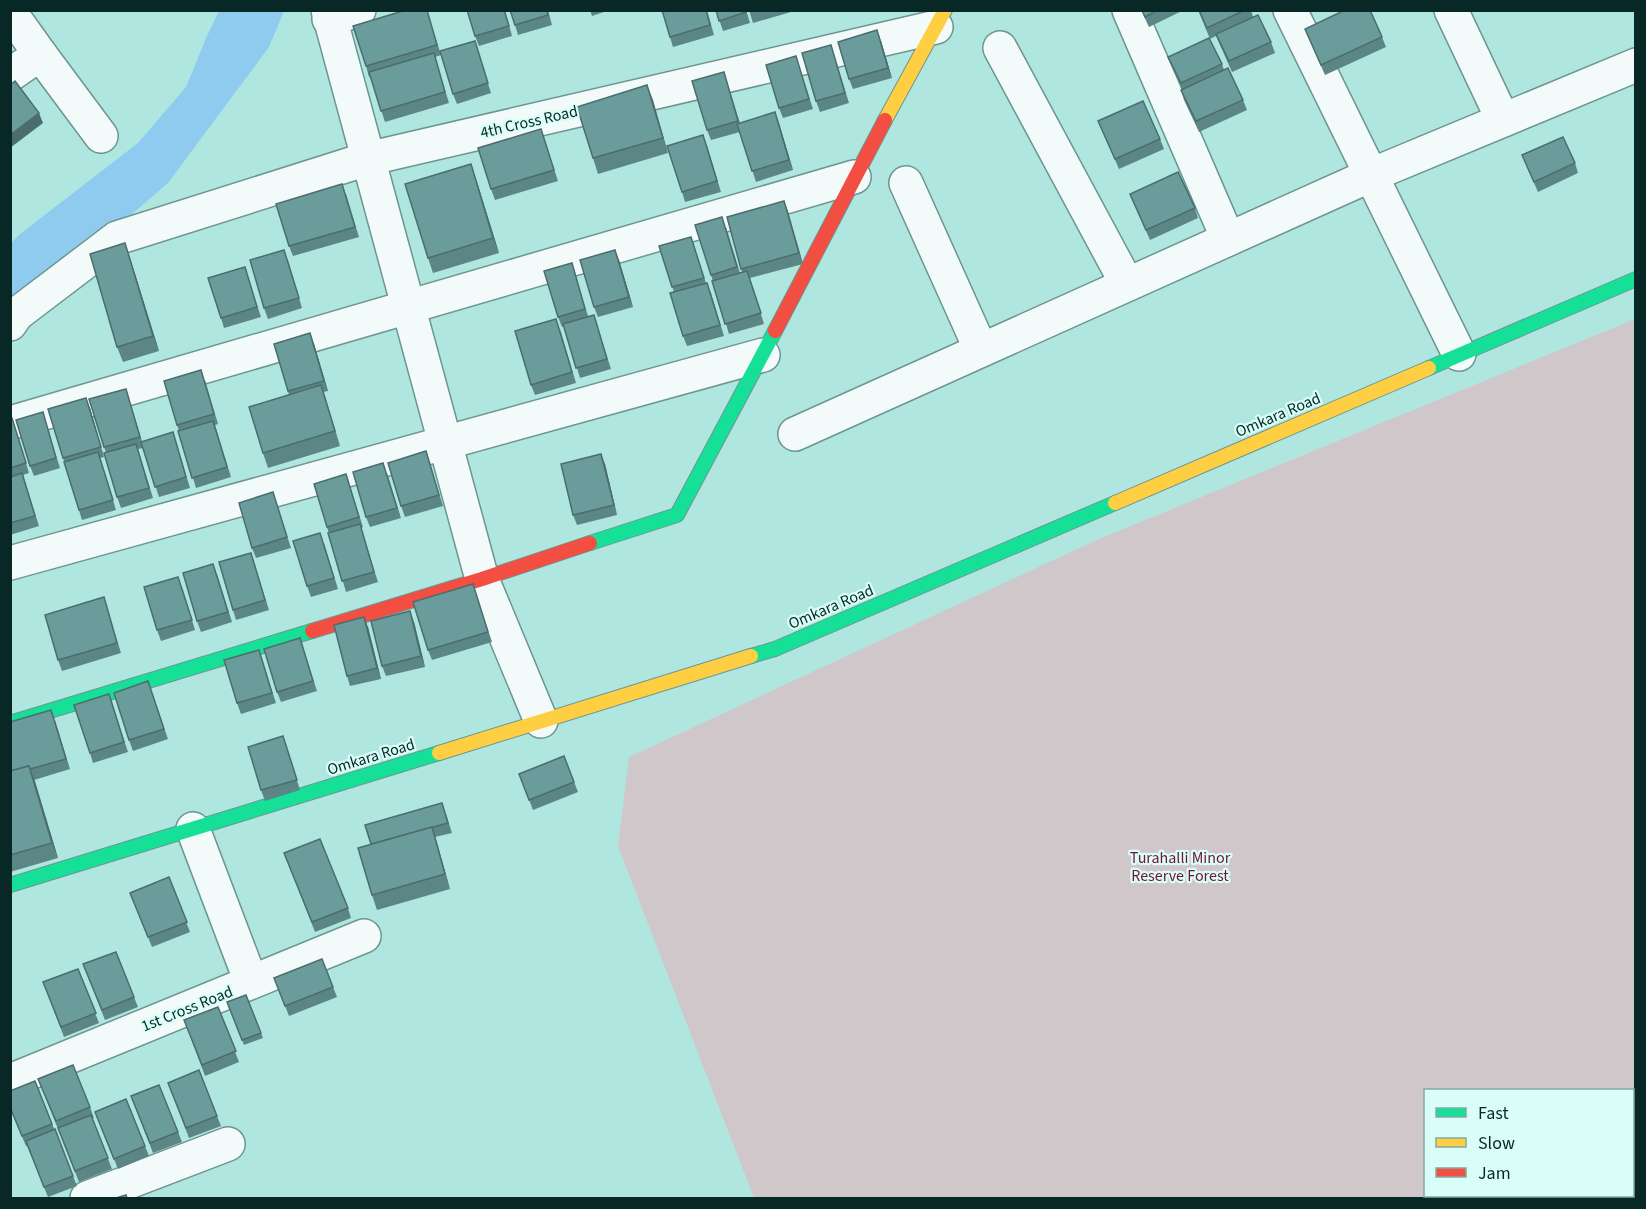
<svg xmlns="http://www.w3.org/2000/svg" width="1646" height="1209" font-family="'Source Sans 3',sans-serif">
<rect width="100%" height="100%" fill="#b0e6e0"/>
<!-- green -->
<path fill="#d0c7cb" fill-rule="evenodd" d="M 1635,319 L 1635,1198 L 754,1198 L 618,846 L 629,757 L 1099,539 ZM 1426,1090 L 1632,1090 L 1632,1196 L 1426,1196 Z"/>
<!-- water -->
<polygon fill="#8ecbef" points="219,11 284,11 269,47 168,183 131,215 20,298 11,311 11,243 20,234 138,143 186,87 207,36"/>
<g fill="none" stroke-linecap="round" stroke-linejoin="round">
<!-- street casing -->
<g stroke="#6d9591" stroke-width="36">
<g id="street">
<polyline points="328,10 482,579 541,721"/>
<polyline points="1129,10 1228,239"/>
<polyline points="1290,10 1459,354"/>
<polyline points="1451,10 1503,120"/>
<polyline points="10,12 40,54 10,75"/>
<polyline points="329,19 359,10"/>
<polyline points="1000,48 1127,284"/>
<polyline points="40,54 101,136"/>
<polyline points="906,183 981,350"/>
<polyline points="10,324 17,314 117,238 367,159 936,27"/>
<polyline points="10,423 854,177"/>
<polyline points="795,434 1371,175 1636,65"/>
<polyline points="10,563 763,355"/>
<polyline points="193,829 251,982"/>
<polyline points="10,1081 364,936"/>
<polyline points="87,1198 228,1144"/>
</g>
</g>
<!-- fast casing -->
<g stroke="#6d9591" stroke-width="16">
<g id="fast">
<polyline points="1429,368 1636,279"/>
<polyline points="590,543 677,515 775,331"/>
<polyline points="751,656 775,649 1115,503"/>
<polyline points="10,723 312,631"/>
<polyline points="10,885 439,753"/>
</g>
</g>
<!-- slow casing -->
<g stroke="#6d9591" stroke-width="16">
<g id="slow">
<polyline points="885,120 945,10"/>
<polyline points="1115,503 1429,368"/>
<polyline points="439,753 751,656"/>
</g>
</g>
<!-- jam casing -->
<g stroke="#6d9591" stroke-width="16">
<g id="jam">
<polyline points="775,331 885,120"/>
<polyline points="312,631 482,579 590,543"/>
</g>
</g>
<!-- street -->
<use href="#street" stroke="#f3fbfa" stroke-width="33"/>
<!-- fast -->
<use href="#fast" stroke="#16e098" stroke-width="14"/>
<!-- slow -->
<use href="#slow" stroke="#ffcf43" stroke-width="14"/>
<!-- jam -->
<use href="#jam" stroke="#f24e42" stroke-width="14"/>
</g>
<!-- wall -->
<g fill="#5c8686">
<polygon points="427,10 441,55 435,57 449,103 385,122 370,76 369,77 366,66"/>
<polygon points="505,10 512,36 479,46 475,36"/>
<polygon points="548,10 552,25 518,35 515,25"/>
<polygon points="590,10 610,10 592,16"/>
<polygon points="707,10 714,35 673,47 670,37"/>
<polygon points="716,10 746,10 750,23 723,31"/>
<polygon points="749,10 790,10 791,12 753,23"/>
<polygon points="1141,10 1184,10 1149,27"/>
<polygon points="1198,10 1251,10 1253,17 1271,42 1275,53 1232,72 1216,36 1210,39"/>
<polygon points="1305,29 1382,37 1386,47 1325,75"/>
<polygon points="881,41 892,78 853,89 849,79"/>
<polygon points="831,45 849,103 820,112 816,101"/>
<polygon points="478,51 491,93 457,104 453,94"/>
<polygon points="796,56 813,109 783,118 779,108"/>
<polygon points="1168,57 1222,64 1224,70 1243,100 1247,110 1199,132 1184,100 1181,90 1182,89"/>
<polygon points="724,72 740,123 775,112 793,170 756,182 740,132 711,140 707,130"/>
<polygon points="647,85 668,153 598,174 593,158"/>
<polygon points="1098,121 1160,139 1164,149 1119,169"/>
<polygon points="541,129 558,181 495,200 491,189"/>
<polygon points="707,145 721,192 685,202 682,192"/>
<polygon points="1522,155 1575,163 1578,173 1538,192"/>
<polygon points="476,179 499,253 433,273 428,258"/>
<polygon points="346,194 359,237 293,256 289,246"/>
<polygon points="1130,194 1195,208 1198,218 1150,240"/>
<polygon points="784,201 803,264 750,278 764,324 729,334 711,275 726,227 740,273 742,272 727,217"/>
<polygon points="691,237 706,283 711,293 724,336 687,346 683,336 674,292 659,246"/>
<polygon points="130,258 159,351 123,362 117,347"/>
<polygon points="288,260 302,308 268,319 264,308"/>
<polygon points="619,260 633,307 598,317 594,307"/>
<polygon points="572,263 588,316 597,325 611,369 580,378 564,326 562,327 558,317"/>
<polygon points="248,277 261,317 224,328 221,318"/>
<polygon points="560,329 576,383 535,395 531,385"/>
<polygon points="314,344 328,391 323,392 340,446 268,468 263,453 289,395 288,391"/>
<polygon points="205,380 218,424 215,425 231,477 196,488 177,425"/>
<polygon points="89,399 129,399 142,441 176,442 190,488 159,497 143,448 138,449 153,498 121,508 117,497 106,453"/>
<polygon points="90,408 104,457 100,458 116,510 82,520 48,409"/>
<polygon points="12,418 29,473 23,475 39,526 10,535 10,419"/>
<polygon points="46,423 60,468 34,476 30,466"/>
<polygon points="426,451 443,506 405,517 401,506"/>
<polygon points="605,464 617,515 577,525 573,515"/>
<polygon points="387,473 401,518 370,527 366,517"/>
<polygon points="346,474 363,527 361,528 378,582 346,592 327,527"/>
<polygon points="273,492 291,548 256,558 252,548"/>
<polygon points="324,543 338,589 311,597 307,586"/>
<polygon points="251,553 269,610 236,620 233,610"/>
<polygon points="217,574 232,622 201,632 197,621"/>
<polygon points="473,584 492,642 432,660 428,650"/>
<polygon points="182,587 195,630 161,641 157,630"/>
<polygon points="104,597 121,653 62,671 58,660"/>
<polygon points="414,622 425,667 386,676 382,666"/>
<polygon points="368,627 381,679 350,686 347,676"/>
<polygon points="300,638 317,691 281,702 277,692"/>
<polygon points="259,650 276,703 241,714 237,703"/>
<polygon points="148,681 168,739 133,751 129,740"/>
<polygon points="109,694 128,752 93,763 90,753"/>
<polygon points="55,720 70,769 34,780 58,858 10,872 10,771"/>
<polygon points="283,736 300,790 265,801 261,790"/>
<polygon points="564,756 578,792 533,810 523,784"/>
<polygon points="446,814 452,833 435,837 450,889 377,910 372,895 371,845 365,825"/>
<polygon points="284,853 348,908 351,918 315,932"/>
<polygon points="169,877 190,932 152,947 134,903"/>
<polygon points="116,952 138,1007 105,1020 83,964"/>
<polygon points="322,959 337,997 289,1016 274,978"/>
<polygon points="78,969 99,1023 64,1037 43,982"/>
<polygon points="227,1002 261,1033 263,1038 244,1045"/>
<polygon points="218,1007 239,1062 205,1076 184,1020"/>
<polygon points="35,1081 77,1186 48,1197 27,1146 26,1146 10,1108"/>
<polygon points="168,1083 217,1116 221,1126 189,1138"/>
<polygon points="42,1089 90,1107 94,1118 92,1118 112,1169 79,1182"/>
<polygon points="135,1107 178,1132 182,1142 153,1153"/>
<polygon points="99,1122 145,1146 149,1156 118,1169"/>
</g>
<!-- shaded-wall -->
<g fill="#4b6d6d">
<polygon points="877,30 881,41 892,78 888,68"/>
<polygon points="647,85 653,100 668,153 663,138"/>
<polygon points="775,112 779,123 793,170 789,160"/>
<polygon points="39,113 43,123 10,148 10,135"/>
<polygon points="471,164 476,179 499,253 493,238"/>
<polygon points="784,201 788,211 803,264 799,253"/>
<polygon points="125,243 130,258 159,351 153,336"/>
<polygon points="615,250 619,260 633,307 629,297"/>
<polygon points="310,333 314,344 328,391 324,381"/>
<polygon points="321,385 326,400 340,446 335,431"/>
<polygon points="86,398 90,408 104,457 101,447"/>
<polygon points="601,454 605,464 617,515 614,505"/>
<polygon points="410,611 414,622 425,667 421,656"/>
<polygon points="364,617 368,627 381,679 377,668"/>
<polygon points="29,766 35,781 58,858 52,843"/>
<polygon points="432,827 437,843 450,889 445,874"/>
</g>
<!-- building -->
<g fill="#6b9c9c" stroke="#4b6d6d" stroke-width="1.5">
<polygon points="406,10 427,10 437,45 366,66 353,26"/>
<polygon points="467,10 504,10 509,26 475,36"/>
<polygon points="510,10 547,10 548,15 515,25"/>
<polygon points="662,10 706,10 710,25 670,37"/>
<polygon points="716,10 745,10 746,12 719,21"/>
<polygon points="1142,10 1158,10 1145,17"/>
<polygon points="1199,10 1245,10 1207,28"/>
<polygon points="1345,10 1370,10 1382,37 1321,65 1305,29"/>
<polygon points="1258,15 1271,42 1229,61 1216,34"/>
<polygon points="877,30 888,68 849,79 838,42"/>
<polygon points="1209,38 1222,64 1181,83 1168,57"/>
<polygon points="475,41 488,83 453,94 440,51"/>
<polygon points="831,45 845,93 816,101 802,53"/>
<polygon points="434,53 445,92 381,111 369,72"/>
<polygon points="796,56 809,99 779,108 766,65"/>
<polygon points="1228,68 1243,100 1196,121 1181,90"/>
<polygon points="724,72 738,121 707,130 692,81"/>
<polygon points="15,81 39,113 10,135 10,85"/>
<polygon points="647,85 663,138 593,158 577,107"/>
<polygon points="1143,101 1160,139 1115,159 1098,121"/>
<polygon points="775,112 789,160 752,171 737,124"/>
<polygon points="541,129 554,170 491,189 478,148"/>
<polygon points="703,135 717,181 682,192 667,146"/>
<polygon points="1563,137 1575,163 1534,182 1522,155"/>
<polygon points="471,164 493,238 428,258 405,184"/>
<polygon points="1178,172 1195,208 1146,230 1130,194"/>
<polygon points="342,184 355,227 289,246 276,204"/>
<polygon points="784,201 799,253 741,269 727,217"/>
<polygon points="722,217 737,267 711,275 695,225"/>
<polygon points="691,237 704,278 672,287 659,246"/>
<polygon points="125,243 153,336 117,347 90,254"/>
<polygon points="284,250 299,298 264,308 250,260"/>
<polygon points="615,250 629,297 594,307 580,260"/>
<polygon points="572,263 585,309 558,317 544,271"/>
<polygon points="245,267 257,307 221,318 208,278"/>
<polygon points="747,271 761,313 725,324 712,281"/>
<polygon points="707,283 720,325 683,336 670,293"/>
<polygon points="594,315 607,359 576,368 563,324"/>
<polygon points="556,319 572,372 531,385 515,331"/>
<polygon points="310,333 324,381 288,391 274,344"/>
<polygon points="201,370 214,414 177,425 164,381"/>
<polygon points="321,385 335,431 263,453 249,407"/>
<polygon points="126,389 140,437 104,447 89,399"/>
<polygon points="86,398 101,447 63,458 48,409"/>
<polygon points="43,412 56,458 30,466 16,420"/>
<polygon points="12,418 26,463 10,468 10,419"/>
<polygon points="213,421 227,467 192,478 178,431"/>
<polygon points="173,432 186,477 155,487 141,442"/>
<polygon points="136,444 149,488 117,497 104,453"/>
<polygon points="426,451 439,495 401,506 388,463"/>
<polygon points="98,452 113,500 79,510 64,462"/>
<polygon points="601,454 614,505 573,515 561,464"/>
<polygon points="383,463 397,508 366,517 353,472"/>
<polygon points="22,473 35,516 10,523 10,477"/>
<polygon points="346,474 359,517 327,527 314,484"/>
<polygon points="273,492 287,537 252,548 239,503"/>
<polygon points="360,524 374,572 342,581 328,533"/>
<polygon points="320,533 334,578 307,586 293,541"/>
<polygon points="251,553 265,600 233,610 219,562"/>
<polygon points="213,564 228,612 197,621 183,573"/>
<polygon points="178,577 192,620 157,630 144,587"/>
<polygon points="473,584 488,632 428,650 413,602"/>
<polygon points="104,597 117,643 58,660 45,615"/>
<polygon points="410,611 421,656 382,666 371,621"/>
<polygon points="364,617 377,668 347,676 334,625"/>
<polygon points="300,638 313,681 277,692 264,649"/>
<polygon points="259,650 272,693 237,703 224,660"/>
<polygon points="148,681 164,729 129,740 114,693"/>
<polygon points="109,694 124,742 90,753 74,705"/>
<polygon points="51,710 66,759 30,769 29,766 11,771 10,768 10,722"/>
<polygon points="283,736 297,780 261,790 248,747"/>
<polygon points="564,756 574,782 529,800 519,774"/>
<polygon points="29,766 52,843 10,855 10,771"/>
<polygon points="442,803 448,823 371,844 365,825"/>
<polygon points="432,827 445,874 372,895 358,848"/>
<polygon points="320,839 348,908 312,922 284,853"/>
<polygon points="169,877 187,922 148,937 130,893"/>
<polygon points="116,952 134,997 102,1010 83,964"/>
<polygon points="322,959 333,987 285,1006 274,978"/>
<polygon points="78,969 96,1013 61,1027 43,982"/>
<polygon points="246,995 261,1033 242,1040 227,1002"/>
<polygon points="218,1007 236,1051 202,1065 184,1020"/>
<polygon points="73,1065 90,1107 56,1121 38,1079"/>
<polygon points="199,1070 217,1116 186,1128 168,1083"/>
<polygon points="35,1081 52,1124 22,1136 10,1107 10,1091"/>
<polygon points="159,1085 178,1132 150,1143 131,1096"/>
<polygon points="126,1099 145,1146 114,1159 95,1112"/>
<polygon points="91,1115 108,1158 75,1171 58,1128"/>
<polygon points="55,1129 73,1176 44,1187 26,1141"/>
<polygon points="126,1195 127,1198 116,1198"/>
</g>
<g text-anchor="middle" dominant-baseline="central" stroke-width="4.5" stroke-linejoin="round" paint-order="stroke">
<!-- street labels -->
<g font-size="16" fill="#072825" stroke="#d9fef8">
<text transform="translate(529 122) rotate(-13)">4th Cross Road</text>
<text transform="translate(1278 415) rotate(-23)">Omkara Road</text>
<text transform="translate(831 607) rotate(-23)">Omkara Road</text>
<text transform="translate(371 757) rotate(-17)">Omkara Road</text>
<text transform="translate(187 1009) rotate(-22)">1st Cross Road</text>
</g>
<!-- park labels -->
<g font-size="16" fill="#731335" stroke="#d9fef8">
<text x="1180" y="858">Turahalli Minor<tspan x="1180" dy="18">Reserve Forest</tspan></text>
</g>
</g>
<!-- border -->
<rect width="1646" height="1209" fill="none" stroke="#072825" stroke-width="24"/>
<!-- legend -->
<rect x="1424" y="1089" width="210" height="108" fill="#d9fef8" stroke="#85a8a4" stroke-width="1.5"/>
<rect x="1436" y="1108" width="30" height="9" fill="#16e098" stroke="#85a8a4" stroke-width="1.5"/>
<text x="1478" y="1119" font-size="18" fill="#072825">Fast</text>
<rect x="1436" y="1138" width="30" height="9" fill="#ffcf43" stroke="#85a8a4" stroke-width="1.5"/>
<text x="1478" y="1149" font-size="18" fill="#072825">Slow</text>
<rect x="1436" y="1168" width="30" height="9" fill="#f24e42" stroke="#85a8a4" stroke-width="1.5"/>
<text x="1478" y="1179" font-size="18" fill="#072825">Jam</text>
</svg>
